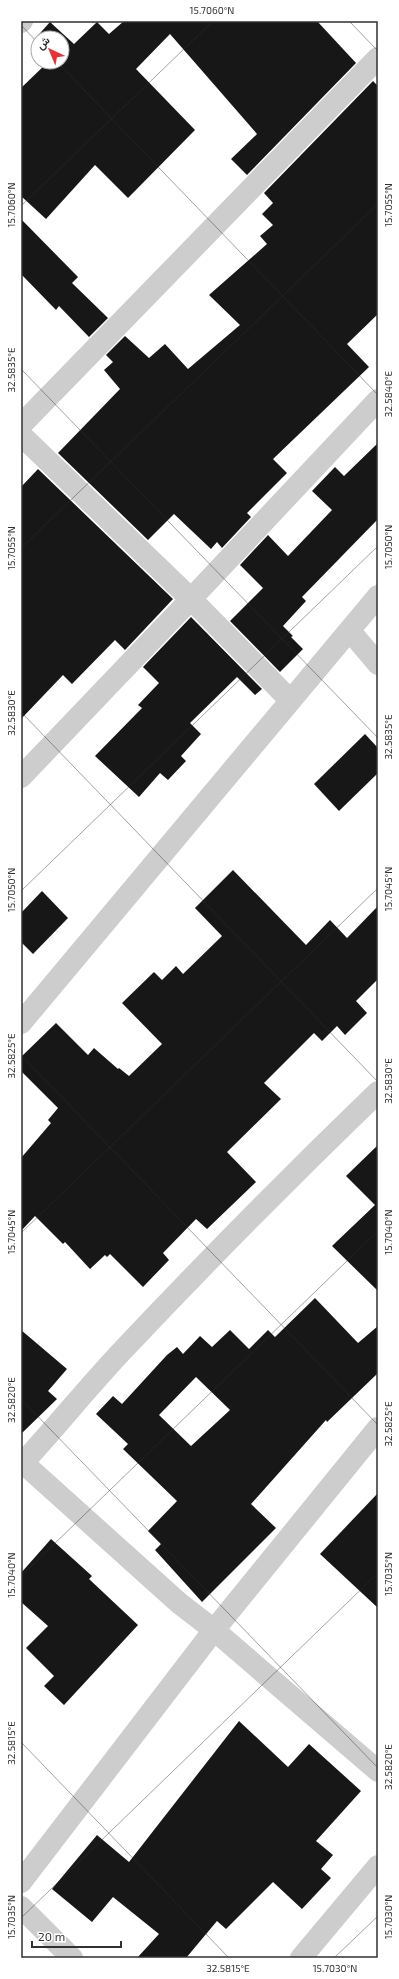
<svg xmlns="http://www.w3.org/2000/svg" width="399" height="1979" font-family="'Exo 2',Vazirmatn,sans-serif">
<rect width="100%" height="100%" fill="#fff"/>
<!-- building -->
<g fill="#171717" fill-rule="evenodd">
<polygon points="124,21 317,21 356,63 247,175 231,159 257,134 170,34 136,69 195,130 128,198 95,165 46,219 21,196 21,88 48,62 62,62 62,38 38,38 38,45 33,41 50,22 74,44 97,22 109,34"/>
<polygon points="373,81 378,86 378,314 347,344 369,367 273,459 287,473 247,513 251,517 222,548 217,542 211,549 174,514 148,540 58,453 120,389 104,370 113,362 106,355 125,336 149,358 165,344 188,369 240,325 209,295 267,244 260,236 273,225 262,214 273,203 264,193"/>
<polygon points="21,219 78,277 72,283 108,318 89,337 59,306 56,310 21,274"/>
<polygon points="378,443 378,519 302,597 306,601 283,626 293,636 291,637 303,649 280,672 230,621 263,588 240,565 268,535 288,556 332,510 312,491 335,467 344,476"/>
<polygon points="38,469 173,599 125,650 115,640 72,684 63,675 21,719 21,487"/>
<polygon points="191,617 262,689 255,695 237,677 190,723 201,734 181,756 186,761 168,780 160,773 139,797 95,756 142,708 138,705 159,683 143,667"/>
<polygon points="365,734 378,748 378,773 339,811 314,784"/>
<polygon points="233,870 306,945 330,920 347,938 378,906 378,979 356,1001 367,1013 345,1035 337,1026 322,1041 314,1033 264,1083 281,1099 227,1152 256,1182 207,1229 196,1219 163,1253 169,1260 143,1287 110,1254 107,1257 105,1255 90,1269 65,1242 63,1244 35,1216 21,1231 21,1158 51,1123 48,1120 58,1108 21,1071 21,1057 56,1023 88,1055 94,1048 118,1069 119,1068 129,1076 162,1044 122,1003 154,972 162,980 176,966 183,974 222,936 195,908"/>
<polygon points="42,891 68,918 33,954 21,942 21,913"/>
<polygon points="378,1145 378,1291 332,1246 375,1205 346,1176"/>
<path d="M 315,1298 L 358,1343 L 378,1326 L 378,1373 L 327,1422 L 326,1420 L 251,1504 L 276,1528 L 202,1602 L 155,1550 L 161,1544 L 148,1531 L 177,1501 L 123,1449 L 128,1444 L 96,1414 L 113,1396 L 122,1404 L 167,1355 L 177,1347 L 183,1354 L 200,1336 L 212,1347 L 230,1330 L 249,1349 L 268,1330 L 275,1337 ZM 196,1377 L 230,1410 L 191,1446 L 159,1415 Z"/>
<polygon points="21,1330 67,1369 48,1391 57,1399 21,1434"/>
<polygon points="378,1493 378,1608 320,1554"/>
<polygon points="51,1539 92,1576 89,1579 138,1625 64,1705 44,1686 54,1676 26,1648 48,1626 21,1602 21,1573"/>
<polygon points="239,1721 288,1767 309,1744 361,1791 316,1841 333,1855 321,1869 331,1878 302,1909 273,1882 226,1929 217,1921 186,1958 137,1958 159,1934 113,1897 92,1922 52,1889 97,1835 129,1862"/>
</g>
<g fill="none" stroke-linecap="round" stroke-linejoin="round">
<!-- street -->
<g stroke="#cdcdcd" stroke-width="22">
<polyline points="21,22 22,21"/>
<polyline points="21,425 378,58"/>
<polyline points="21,435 191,599 290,700"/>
<polyline points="350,631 378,664"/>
<polyline points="21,777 191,599 378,400"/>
<polyline points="21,1023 378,596"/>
<polyline points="21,1461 179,1603 214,1630 378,1771"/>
<path d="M 21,1465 C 56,1427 88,1387 123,1350 C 206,1262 291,1176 378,1092"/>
<polyline points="21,1882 214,1630 378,1428"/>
<polyline points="21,1907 72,1958"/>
<polyline points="301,1958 378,1866"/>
</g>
</g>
<!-- ticks -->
<path fill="none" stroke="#303030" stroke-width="1" stroke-opacity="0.45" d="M 349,21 L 378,51M 21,25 L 38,43M 57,62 L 378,395M 21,206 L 213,21M 21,369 L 378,738M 21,548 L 378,204M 21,712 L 378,1082M 21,891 L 378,546M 21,1055 L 378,1425M 21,1233 L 378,888M 21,1399 L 378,1768M 21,1576 L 378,1231M 21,1742 L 229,1958M 21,1918 L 378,1573M 334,1958 L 378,1916"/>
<!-- border -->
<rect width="399" height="1979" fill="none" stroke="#ffffff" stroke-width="44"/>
<!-- north arrow -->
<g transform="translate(50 50) rotate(316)"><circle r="19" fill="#ffffff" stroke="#acacac"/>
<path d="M0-3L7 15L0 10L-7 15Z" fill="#e83133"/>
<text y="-6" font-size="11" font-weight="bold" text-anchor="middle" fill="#303030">ش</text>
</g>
<!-- scale -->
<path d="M32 1941v6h89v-6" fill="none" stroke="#303030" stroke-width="2"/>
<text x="38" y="1941" font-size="12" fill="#303030" stroke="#ffffff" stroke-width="3" paint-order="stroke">20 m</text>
<rect x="22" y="22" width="355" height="1935" fill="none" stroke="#303030" stroke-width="1.5"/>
<g font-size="10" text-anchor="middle" fill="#303030">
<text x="212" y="14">15.7060°N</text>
<text transform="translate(388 205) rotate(-90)" y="4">15.7055°N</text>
<text transform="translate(11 205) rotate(-90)" y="4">15.7060°N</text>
<text transform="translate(11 370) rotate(-90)" y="4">32.5835°E</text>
<text transform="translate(388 394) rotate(-90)" y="4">32.5840°E</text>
<text transform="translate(388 547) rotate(-90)" y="4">15.7050°N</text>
<text transform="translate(11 548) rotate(-90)" y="4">15.7055°N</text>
<text transform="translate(11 713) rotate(-90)" y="4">32.5830°E</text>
<text transform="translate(388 737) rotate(-90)" y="4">32.5835°E</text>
<text transform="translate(388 889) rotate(-90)" y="4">15.7045°N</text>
<text transform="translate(11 890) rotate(-90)" y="4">15.7050°N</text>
<text transform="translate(11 1056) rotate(-90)" y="4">32.5825°E</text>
<text transform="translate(388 1081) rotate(-90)" y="4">32.5830°E</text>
<text transform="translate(388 1232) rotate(-90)" y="4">15.7040°N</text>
<text transform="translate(11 1232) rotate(-90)" y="4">15.7045°N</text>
<text transform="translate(11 1400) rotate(-90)" y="4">32.5820°E</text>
<text transform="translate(388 1424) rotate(-90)" y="4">32.5825°E</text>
<text transform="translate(388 1574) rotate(-90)" y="4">15.7035°N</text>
<text transform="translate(11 1575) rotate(-90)" y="4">15.7040°N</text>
<text transform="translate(11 1743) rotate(-90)" y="4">32.5815°E</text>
<text transform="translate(388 1767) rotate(-90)" y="4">32.5820°E</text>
<text transform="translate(388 1917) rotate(-90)" y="4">15.7030°N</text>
<text transform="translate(11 1917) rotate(-90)" y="4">15.7035°N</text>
<text x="228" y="1972">32.5815°E</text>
<text x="335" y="1972">15.7030°N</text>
</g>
</svg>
